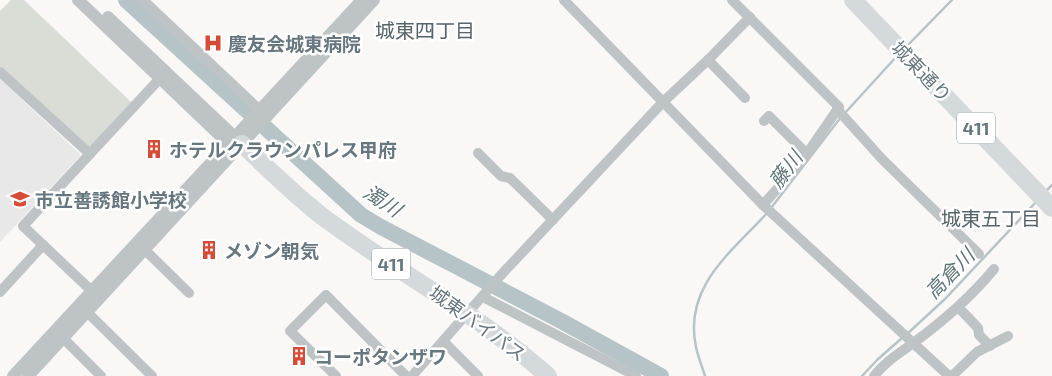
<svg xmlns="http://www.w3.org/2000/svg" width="1052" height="376" font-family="'Exo 2','Noto Sans JP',sans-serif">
<rect width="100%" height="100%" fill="#f9f8f7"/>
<!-- built -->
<polygon fill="#e7e8e7" points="0,79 79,153 80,156 0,242"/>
<!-- green -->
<polygon fill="#d9ddd6" points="11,0 24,0 132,103 90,148 0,69 0,11"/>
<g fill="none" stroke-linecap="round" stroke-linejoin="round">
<!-- stream -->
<g stroke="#b7c4c7" stroke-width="2.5">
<polyline points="906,47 952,0"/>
<polyline points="845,113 897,56"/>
<polyline points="1046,191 1052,185"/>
<polyline points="771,208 841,117"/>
<polyline points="907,334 945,299 1037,201"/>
<path d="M 705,376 C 702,366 698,357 696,347 C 683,286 732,252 768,212"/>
<polyline points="862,376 877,360 902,338"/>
</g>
<!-- river -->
<polyline stroke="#b7c4c7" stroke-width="16" points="126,0 361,215 381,227 563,322 661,376"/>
<!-- minor -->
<g stroke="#bec3c6" stroke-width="10">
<polyline points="143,0 264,114"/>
<polyline points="564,0 763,205 949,376"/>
<polyline points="732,0 839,107 804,158 763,205"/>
<polyline points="708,60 745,98"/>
<polyline points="0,72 90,154"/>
<polyline points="837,109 882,159 979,254"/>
<polyline points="764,121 769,116 807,154"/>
<polyline points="478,153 501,176 510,178 553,220"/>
<polyline points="145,250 189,293"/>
<polyline points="0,292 43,245"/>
<polyline points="96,295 23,226 165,73"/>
<polyline points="483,297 636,376"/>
<polyline points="958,307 978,328 979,335 990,346"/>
<polyline points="87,312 152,376"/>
<polyline points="63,338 101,376"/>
<polyline points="444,342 478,376"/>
<polyline points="336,376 290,331 326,295 406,376"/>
<polyline points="412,376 501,275 663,102 708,60 750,17"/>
<path d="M 874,376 C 885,362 898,354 912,344 C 942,322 971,297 994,269"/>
<polyline points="952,376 977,352 1008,336"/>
</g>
<!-- tertiary -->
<g stroke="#bec3c6" stroke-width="12">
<polyline points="78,0 234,149"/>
<polyline points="108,17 239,141"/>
<polyline points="13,376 362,0"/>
<polyline points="28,376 374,0"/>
</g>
<!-- trunk -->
<g stroke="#d4d9db" stroke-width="18">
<polyline points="853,0 1052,208"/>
<path d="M 242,144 C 270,170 298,199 330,222 C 402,275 481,316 548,376"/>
</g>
</g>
<!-- icons -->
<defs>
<g id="hospital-bare" transform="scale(1.5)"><path d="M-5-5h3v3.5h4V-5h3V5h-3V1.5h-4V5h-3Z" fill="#d64c39" stroke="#fff" stroke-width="2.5" paint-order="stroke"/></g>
<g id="building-bare" transform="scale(1.5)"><path d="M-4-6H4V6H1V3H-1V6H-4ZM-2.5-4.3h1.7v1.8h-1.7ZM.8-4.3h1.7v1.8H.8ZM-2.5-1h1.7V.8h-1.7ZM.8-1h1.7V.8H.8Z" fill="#d64c39" stroke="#fff" stroke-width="2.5" paint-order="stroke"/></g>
<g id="school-bare" transform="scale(1.5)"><path d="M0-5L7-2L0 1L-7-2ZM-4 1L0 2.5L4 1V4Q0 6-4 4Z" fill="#d64c39" stroke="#fff" stroke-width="2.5" paint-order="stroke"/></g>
</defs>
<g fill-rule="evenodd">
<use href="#hospital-bare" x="213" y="43"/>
<use href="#building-bare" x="154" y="149"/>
<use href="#school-bare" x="20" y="199"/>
<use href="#building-bare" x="209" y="250"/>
<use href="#building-bare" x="299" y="356"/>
</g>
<g text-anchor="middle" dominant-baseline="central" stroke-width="5" stroke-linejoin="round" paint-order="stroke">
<!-- shield labels -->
<g fill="#fff" stroke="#94a0a5" stroke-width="1">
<rect x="957" y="112.5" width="38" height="31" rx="4"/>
<rect x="372" y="248.5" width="38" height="31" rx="4"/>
</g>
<g font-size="18" font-weight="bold" fill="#66777f">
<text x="976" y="128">411</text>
<text x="391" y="264">411</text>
</g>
<!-- poi labels -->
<g font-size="19" font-weight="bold" fill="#66777f" stroke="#fff" text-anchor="start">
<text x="228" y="43">慶友会城東病院</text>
<text x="169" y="149">ホテルクラウンパレス甲府</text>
<text x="35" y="199">市立善誘館小学校</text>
<text x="224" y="250">メゾン朝気</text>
<text x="314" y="356">コーポタンザワ</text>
</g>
<!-- street labels -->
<g font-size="19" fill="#66777f" stroke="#fff">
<text transform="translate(922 71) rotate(46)">城東通り</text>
<text transform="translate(478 323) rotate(36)">城東バイパス</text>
</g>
<!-- neighbourhood labels -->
<g font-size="20" fill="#57646b" stroke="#fff">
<text x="425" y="30">城東四丁目</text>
<text x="991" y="218">城東五丁目</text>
</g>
<!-- water labels -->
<g font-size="20" font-style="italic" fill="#607679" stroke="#fff">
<text transform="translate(785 169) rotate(-53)">藤川</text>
<text transform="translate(383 200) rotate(33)">濁川</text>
<text transform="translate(949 273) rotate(-46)">高倉川</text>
</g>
</g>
</svg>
